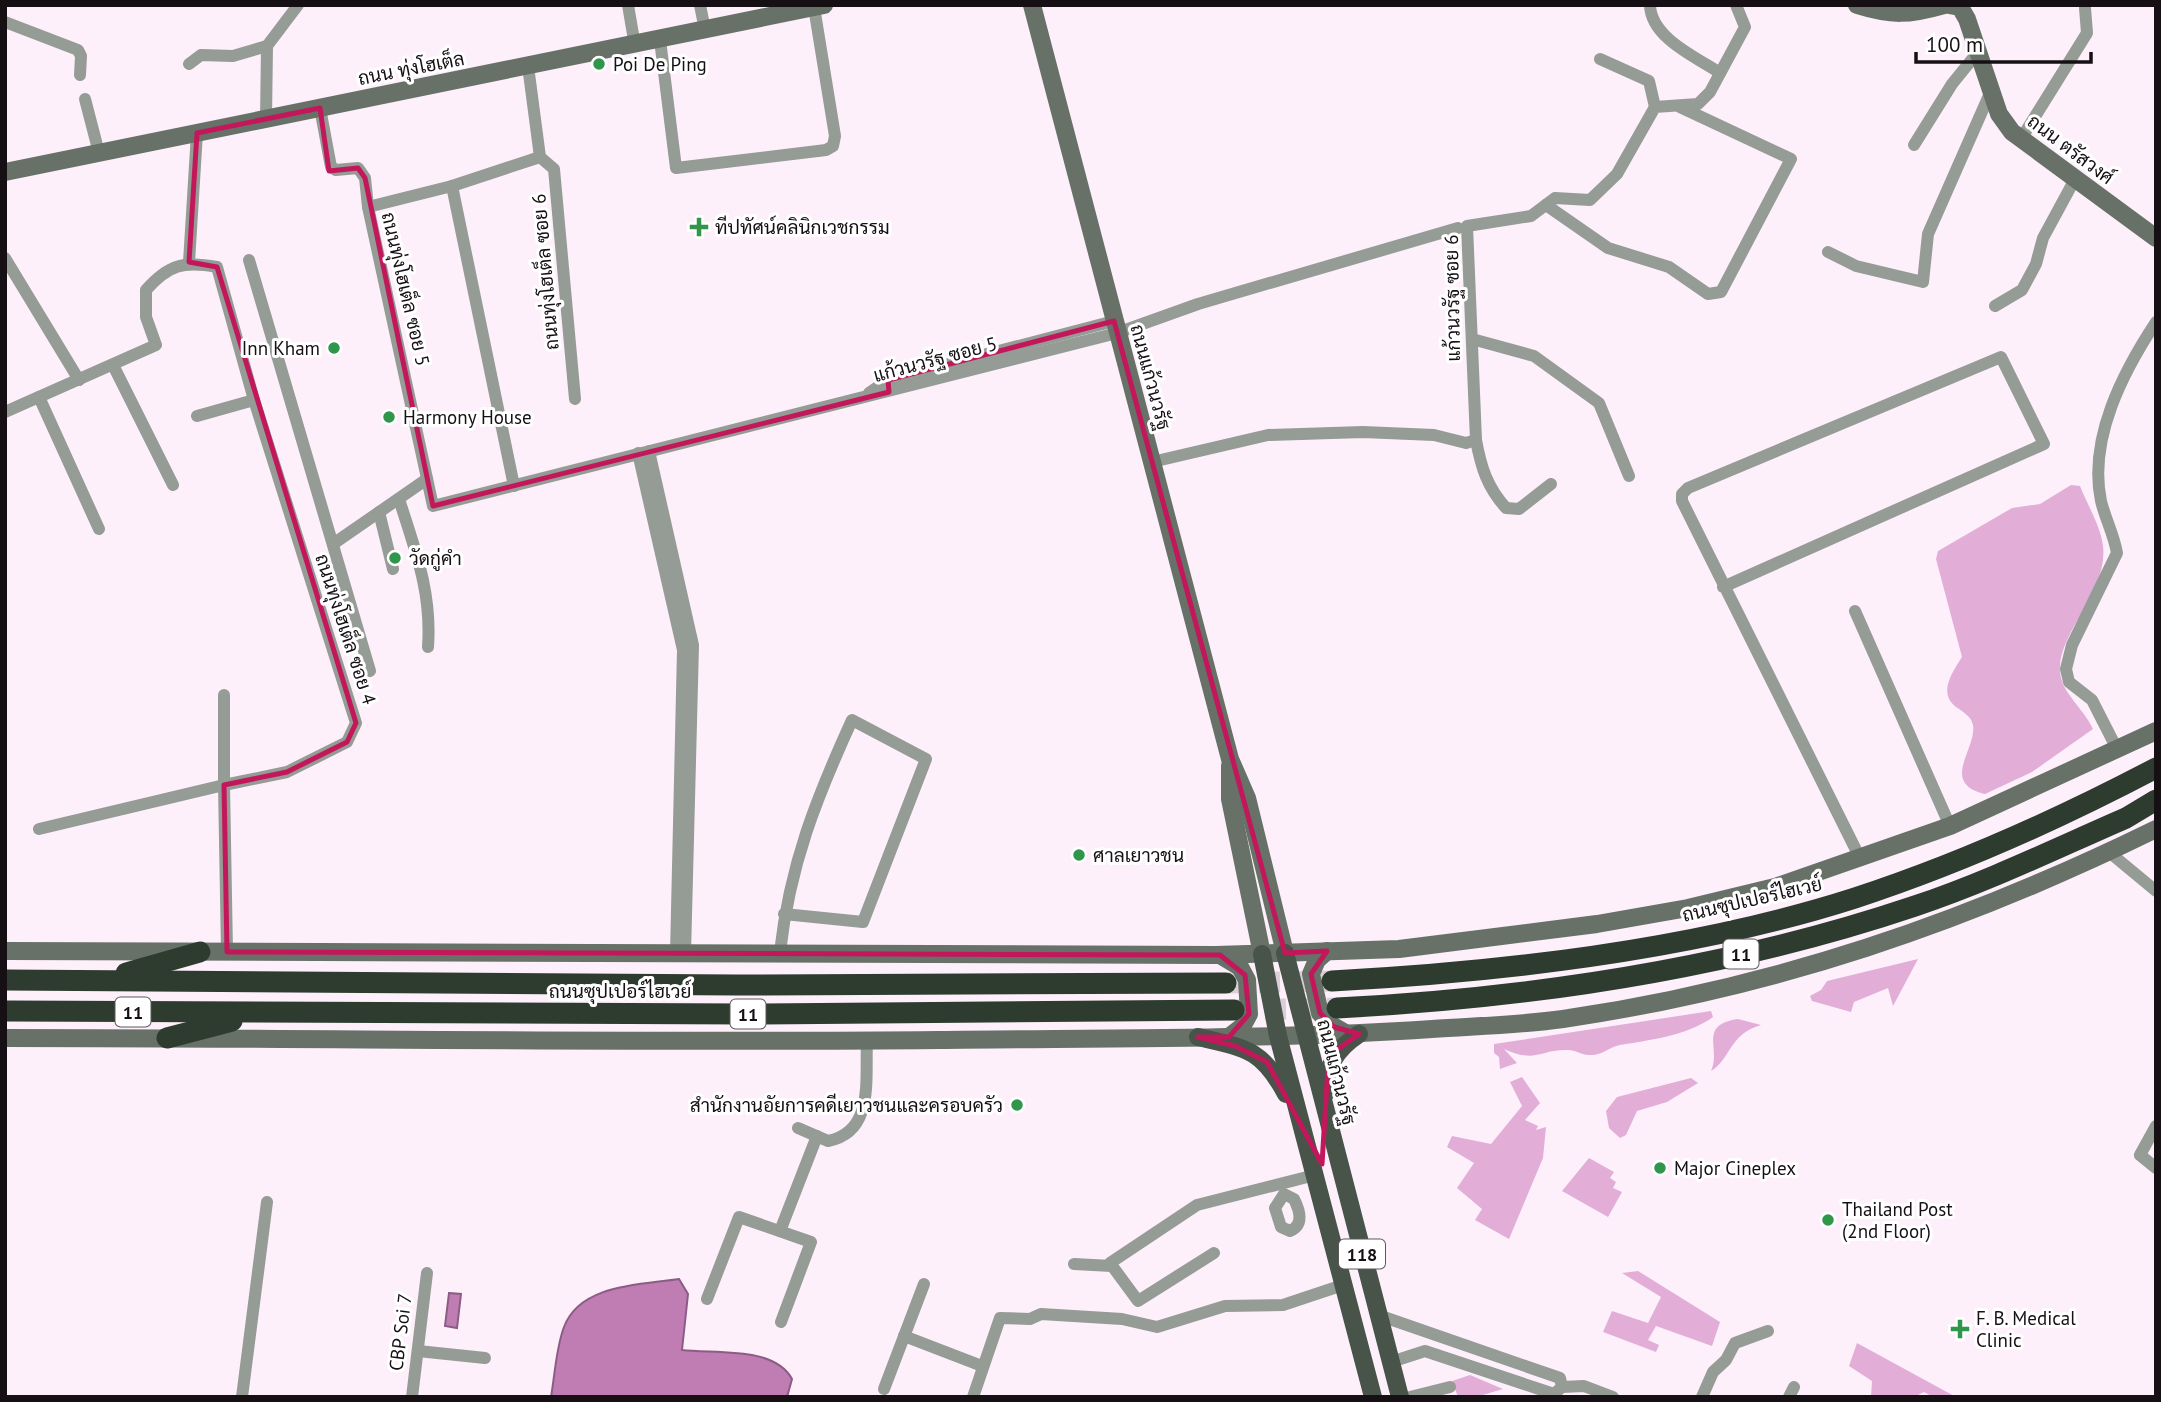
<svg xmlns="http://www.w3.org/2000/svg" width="2161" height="1402" font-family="'PT Sans',Sarabun,sans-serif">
<rect width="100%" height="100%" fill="#fdf0fb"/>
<!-- green -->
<g fill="#e2aed8">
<path d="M 2071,485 L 2080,486 C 2087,504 2101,527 2103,546 C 2109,595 2048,640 2062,681 C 2066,695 2086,713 2093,729 L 2032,772 L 1985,794 C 1939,783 1977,749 1973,725 C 1971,717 1966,714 1959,709 C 1936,695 1952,673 1962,657 L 1936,559 L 1938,551 L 2012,508 L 2040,504 Z"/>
<polygon points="1918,959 1893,1006 1888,988 1854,1002 1851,1012 1812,1001 1810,996 1821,990 1827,981"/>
<path d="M 1711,1011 L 1713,1017 C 1686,1036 1650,1040 1620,1045 C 1609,1047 1602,1056 1589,1055 C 1582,1055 1575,1050 1568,1050 C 1539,1049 1537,1064 1504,1049 L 1517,1063 L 1500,1069 L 1499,1057 L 1494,1053 L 1494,1044 Z"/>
<path d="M 1738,1019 L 1761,1025 C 1728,1035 1732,1058 1711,1071 C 1722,1049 1697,1025 1738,1019 Z"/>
<polygon points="1522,1077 1540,1103 1525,1120 1538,1126 1536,1130 1546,1127 1543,1158 1509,1239 1475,1220 1482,1209 1457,1188 1474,1163 1447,1147 1452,1136 1491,1144 1522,1106 1510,1082"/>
<polygon points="1691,1078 1698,1083 1667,1102 1637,1111 1626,1135 1620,1138 1609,1128 1606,1111 1617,1097"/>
<polygon points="1589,1158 1614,1172 1610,1178 1616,1182 1613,1188 1622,1192 1608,1217 1562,1191"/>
<polygon points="1638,1271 1720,1322 1712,1346 1656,1326 1648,1340 1659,1345 1656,1352 1603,1332 1612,1311 1648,1323 1661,1297 1622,1273"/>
<polygon points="1857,1343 1956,1397 1933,1397 1924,1392 1914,1397 1871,1397 1872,1381 1849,1366"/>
<polygon points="1470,1375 1503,1389 1476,1397 1458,1397 1452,1381"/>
</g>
<!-- water -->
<g fill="#bf7db4" stroke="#8c5c84" stroke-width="2">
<path d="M 679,1279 L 688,1294 L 682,1350 C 716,1354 774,1346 792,1379 L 787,1397 L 551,1397 C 555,1374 556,1348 564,1327 C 580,1284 640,1285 679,1279 Z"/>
<polygon points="449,1293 461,1294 457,1328 445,1326"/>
</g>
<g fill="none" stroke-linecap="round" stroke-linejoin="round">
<!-- highway-tunnel -->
<g stroke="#daced8" stroke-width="21" stroke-dasharray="21 10" stroke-linecap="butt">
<polyline points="1228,983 1332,981"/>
<polyline points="1234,1010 1337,1008"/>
</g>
<!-- street -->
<g stroke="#959b95" stroke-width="12">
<polyline points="628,5 635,46"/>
<polyline points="700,5 705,30"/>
<path d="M 1650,5 C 1651,38 1696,57 1720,73"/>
<polyline points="5,22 78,50 81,56 80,75"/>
<polyline points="660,40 676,168 826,150 833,146 835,136 814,7"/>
<polyline points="1600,59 1649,81 1655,107"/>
<polyline points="189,64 201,55 233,56 267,46"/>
<polyline points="528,66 540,157 554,169 575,399"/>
<polyline points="85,99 99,153"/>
<polyline points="320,108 331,167 336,170 358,168 365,178 368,207 433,506 1117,333 1198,304 1458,228"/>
<polyline points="266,119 267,46 298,5"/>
<polyline points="2021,139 2087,33 2085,8"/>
<polyline points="1914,145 1952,84 1978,52"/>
<polyline points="452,186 514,486"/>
<polyline points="1546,205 1608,248 1669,267 1708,294 1721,292 1791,159 1680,107"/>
<polyline points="368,207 452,186 540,157"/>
<polyline points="1828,252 1856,266 1923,282 1928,234 1991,91"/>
<polyline points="5,258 79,380"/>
<polyline points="249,260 370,671"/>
<polyline points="189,262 197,133"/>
<polyline points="1995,306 2022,290 2036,264 2043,238 2075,179"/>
<polyline points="1472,339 1534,356 1599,403 1629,476"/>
<polyline points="113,365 173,485"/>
<polyline points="869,393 888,380 1114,321"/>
<polyline points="39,397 99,529"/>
<path d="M 5,412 L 156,345 L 146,317 L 146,290 C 169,264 184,261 217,267 L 254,400 L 356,723 L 347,742 L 287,772 L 224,785 L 227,952"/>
<polyline points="197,416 254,400"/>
<path d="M 1476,440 C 1481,467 1487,487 1506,508 L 1519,509 L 1551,484"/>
<polyline points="649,451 693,645 685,954"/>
<polyline points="638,453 683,650 676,954"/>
<polyline points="1152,462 1268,435 1363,432 1434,435 1466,443 1476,440 1467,226 1531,216 1555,198 1590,200 1617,174 1655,107 1698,104 1710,92 1745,27 1736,5"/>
<path d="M 399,499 C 415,550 432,592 428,647"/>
<polyline points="379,512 393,569"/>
<polyline points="333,544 427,479"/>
<polyline points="1723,587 2044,444 2001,357 1688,488 1682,494 1682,501 1861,860"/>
<polyline points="1855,611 1950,826"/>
<path d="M 2118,751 L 2092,700 L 2069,682 L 2066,669 L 2072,645 L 2117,553 C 2114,535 2105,518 2101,501 C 2088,439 2123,372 2156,322"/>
<polyline points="39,829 224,785 224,695"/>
<polyline points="2109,852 2156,891"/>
<path d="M 780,952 C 790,864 816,799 852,720 L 926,759 L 863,922 L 784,914"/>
<polyline points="2156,1126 2140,1155 2156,1168"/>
<path d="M 798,1128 L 828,1141 C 875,1132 865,1078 867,1041"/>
<path d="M 1284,1194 L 1294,1199 C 1300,1211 1304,1225 1290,1231 L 1281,1227 L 1275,1208 Z"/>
<polyline points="780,1231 817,1136"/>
<polyline points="1214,1253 1138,1301 1110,1263 1197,1205 1315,1175"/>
<polyline points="1074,1264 1112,1266"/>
<polyline points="707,1299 739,1217 811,1242 781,1322"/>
<polyline points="1378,1315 1560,1378 1562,1387 1554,1394 1425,1351 1391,1362"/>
<polyline points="904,1336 982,1366"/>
<polyline points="418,1351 485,1358"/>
<polyline points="1562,1387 1584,1386 1613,1397"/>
<polyline points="884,1389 924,1284"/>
<polyline points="242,1397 267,1202"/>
<polyline points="412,1397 427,1273"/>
<polyline points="973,1397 1000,1318 1030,1319 1041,1314 1122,1319 1157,1327 1225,1306 1283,1305 1343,1285"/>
<polyline points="1410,1397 1450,1387"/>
<polyline points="1702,1397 1713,1372 1726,1360 1735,1343 1768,1331"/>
<polyline points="1789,1397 1794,1387"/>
</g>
<!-- secondary -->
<g stroke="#677168" stroke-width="18">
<polyline points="1032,5 1230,759 1247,798 1285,953"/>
<path d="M 1857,5 C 1892,16 1909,15 1944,5"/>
<polyline points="1949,5 1960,7 1967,19 1999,114 2012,132 2156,238"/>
<polyline points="5,172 824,5"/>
<polyline points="1230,766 1230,799 1262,954"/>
<polyline points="5,951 1216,955 1399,949 1597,924 1688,908 1775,887 1950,826 2156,731"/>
<polyline points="1327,951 1317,960 1311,974 1320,1013 1328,1023 1347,1034"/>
<polyline points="1220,955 1240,967 1247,980 1249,1014 1242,1027 1229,1037"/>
<path d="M 5,1038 C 316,1038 627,1043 938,1040 C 1103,1038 1268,1040 1432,1029 C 1475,1026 1520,1025 1563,1019 C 1774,988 1964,923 2156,829"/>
</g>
<!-- primary -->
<g stroke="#485349" stroke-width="18">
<polyline points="1285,953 1400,1397"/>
<polyline points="1262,954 1278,1036 1373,1397"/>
<path d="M 1198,1037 C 1246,1048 1262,1049 1286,1094"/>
<path d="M 1325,1094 C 1327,1065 1335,1050 1359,1034"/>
</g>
<!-- highway -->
<g stroke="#2e3b2f" stroke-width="21">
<polyline points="126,973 200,952"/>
<polyline points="5,980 737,985 1226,983"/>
<path d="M 1332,981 C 1502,972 1693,950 1855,898 C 1959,864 2059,819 2156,768"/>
<path d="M 1337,1008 C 1533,998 1728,969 1915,906 C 1987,882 2057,848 2126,818 L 2156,800"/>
<polyline points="5,1011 748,1014 1234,1010"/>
<polyline points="167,1038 232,1021"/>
</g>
</g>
<!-- marked area -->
<path fill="none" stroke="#c2185b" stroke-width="5" stroke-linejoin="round" d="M 320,108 L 329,171 L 358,168 L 365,178 L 433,506 L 889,392 L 888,380 L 1114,321 L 1285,953 L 1327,951 L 1311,974 L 1320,1013 L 1334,1027 L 1359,1034 L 1338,1049 L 1328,1067 L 1322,1164 L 1267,1062 L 1235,1046 L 1198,1037 L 1229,1037 L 1249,1014 L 1245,975 L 1220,955 L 227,952 L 224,785 L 287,772 L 347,742 L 356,723 L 217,267 L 189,262 L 197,133 Z"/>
<!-- markers -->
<g fill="#30964c" stroke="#fff" stroke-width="2.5">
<circle cx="599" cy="64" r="7"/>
<path d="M695.5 216.5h7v7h7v7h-7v7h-7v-7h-7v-7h7z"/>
<circle cx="334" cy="348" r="7"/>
<circle cx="389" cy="417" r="7"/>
<circle cx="395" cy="558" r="7"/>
<circle cx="1079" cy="855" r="7"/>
<circle cx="1017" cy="1105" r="7"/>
<circle cx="1660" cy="1168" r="7"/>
<circle cx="1828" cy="1220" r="7"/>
<path d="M1956.5 1318.5h7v7h7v7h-7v7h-7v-7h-7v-7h7z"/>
</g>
<g text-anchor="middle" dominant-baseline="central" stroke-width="6" stroke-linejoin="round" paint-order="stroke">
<!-- shield labels -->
<g fill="#fff" stroke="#5c585b" stroke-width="2">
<rect x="1723.5" y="939.5" width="35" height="29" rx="5"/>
<rect x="115.5" y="997.5" width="35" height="29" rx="5"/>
<rect x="730.5" y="999.5" width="35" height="29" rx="5"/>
<rect x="1339" y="1239.5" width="46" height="29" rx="5"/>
</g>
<g font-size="18" font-weight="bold" fill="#161015">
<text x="1741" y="954">11</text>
<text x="133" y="1012">11</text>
<text x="748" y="1014">11</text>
<text x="1362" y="1254">118</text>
</g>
<!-- poi labels -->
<g font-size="19" fill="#161015" stroke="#fff" text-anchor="start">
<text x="613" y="64">Poi De Ping</text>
<text x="715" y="227">ทีปทัศน์คลินิกเวชกรรม</text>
<text x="320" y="348" text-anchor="end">Inn Kham</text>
<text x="403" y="417">Harmony House</text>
<text x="409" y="558">วัดกู่คำ</text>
<text x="1093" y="855">ศาลเยาวชน</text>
<text x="1003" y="1105" text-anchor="end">สำนักงานอัยการคดีเยาวชนและครอบครัว</text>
<text x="1674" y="1168">Major Cineplex</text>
<text x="1842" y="1209">Thailand Post<tspan x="1842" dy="22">(2nd Floor)</tspan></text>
<text x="1976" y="1318">F. B. Medical<tspan x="1976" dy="22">Clinic</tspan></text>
</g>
<!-- street labels -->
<g font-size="19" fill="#161015" stroke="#fff">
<text transform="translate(411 68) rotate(-11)">ถนน ทุ่งโฮเต็ล</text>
<text transform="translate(2071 149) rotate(37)">ถนน ตรัสวงศ์</text>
<text transform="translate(545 272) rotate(-95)">ถนนทุ่งโฮเต็ล ซอย 6</text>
<text transform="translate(406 289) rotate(77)">ถนนทุ่งโฮเต็ล ซอย 5</text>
<text transform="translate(1452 298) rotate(-91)">แก้วนวรัฐ ซอย 6</text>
<text transform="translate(935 359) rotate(-15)">แก้วนวรัฐ ซอย 5</text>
<text transform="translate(1151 377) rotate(75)">ถนนแก้วนวรัฐ</text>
<text transform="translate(346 629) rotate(72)">ถนนทุ่งโฮเต็ล ซอย 4</text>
<text transform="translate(1752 899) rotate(-13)">ถนนซุปเปอร์ไฮเวย์</text>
<text x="620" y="991">ถนนซุปเปอร์ไฮเวย์</text>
<text transform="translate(1337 1072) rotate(76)">ถนนแก้วนวรัฐ</text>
<text transform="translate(400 1332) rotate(-83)">CBP Soi 7</text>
</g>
</g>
<!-- border -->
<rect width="2161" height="1402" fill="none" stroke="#161015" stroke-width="14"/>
<!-- scale -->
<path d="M1916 52v10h175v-10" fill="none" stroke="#161015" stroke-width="3.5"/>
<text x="1926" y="52" font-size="21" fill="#161015" stroke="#ffffff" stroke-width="5" paint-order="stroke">100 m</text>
</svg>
